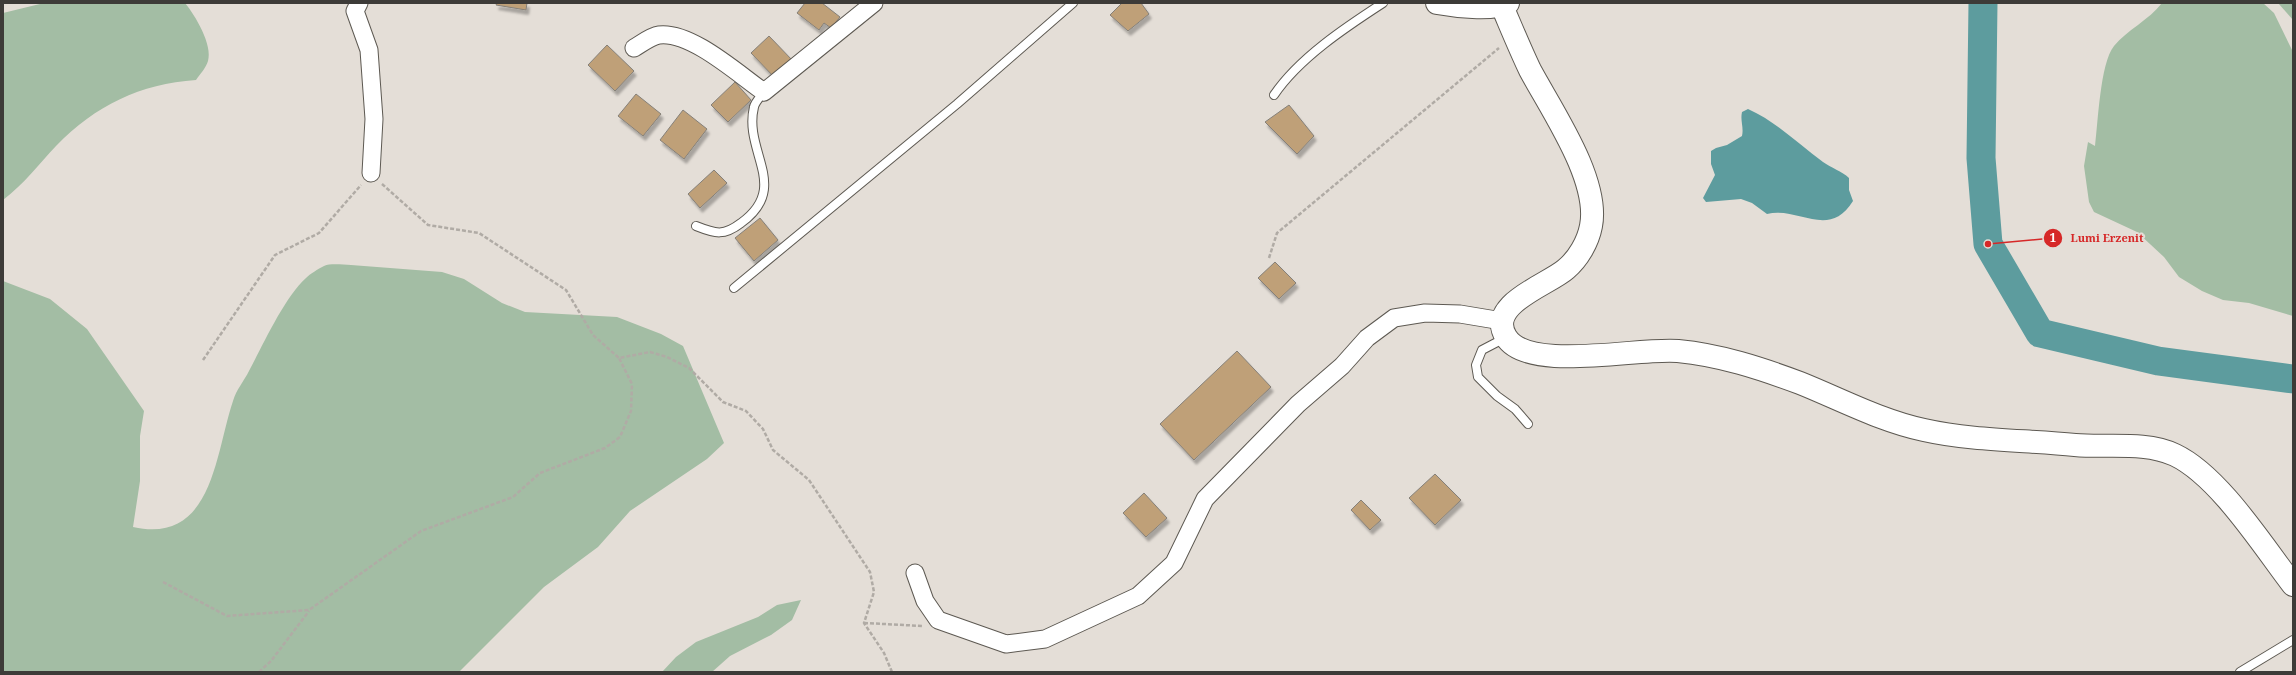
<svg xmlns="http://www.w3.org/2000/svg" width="2296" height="675" font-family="'Noto Serif',serif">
<defs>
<filter id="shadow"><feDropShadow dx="2.5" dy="4.5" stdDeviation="1" flood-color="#0004"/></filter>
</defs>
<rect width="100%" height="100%" fill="#e4ded7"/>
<!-- green -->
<g fill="#a3bda4">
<path d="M 44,3 L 185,3 C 195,15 213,45 208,61 C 206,68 200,74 196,80 C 140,84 96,105 56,146 C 39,164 24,184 3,200 L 3,13 Z"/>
<path d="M 2162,3 L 2263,3 L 2274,13 L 2293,52 L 2293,316 L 2249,303 L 2223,300 L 2202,291 L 2179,277 L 2164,257 L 2137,232 L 2094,212 L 2089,202 L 2084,166 L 2088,142 L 2095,146 C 2098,124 2100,63 2114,46 C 2127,30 2149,20 2162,3 Z"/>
<polygon points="2278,3 2293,3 2293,20"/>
<path d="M 351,265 L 442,272 L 464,279 L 502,303 L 525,312 L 617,317 L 661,334 L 683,346 L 724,443 L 707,459 L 630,511 L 598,547 L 544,587 L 459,672 L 3,672 L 3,281 L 50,299 L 87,329 L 144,411 L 140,436 L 140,481 L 133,527 C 213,545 215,454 233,401 C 236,390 244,381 249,371 C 263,345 284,298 306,278 C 310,274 318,269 324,266 C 331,263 343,265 351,265 Z"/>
<polygon points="801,600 792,620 771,635 730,656 712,672 662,672 676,657 696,642 758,617 777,605"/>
</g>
<!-- water -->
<path fill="#5d9c9e" d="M 1748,109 C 1777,122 1798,144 1823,162 C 1831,168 1842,171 1849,178 L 1849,190 L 1853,201 C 1829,240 1798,206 1767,214 L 1752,203 L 1741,199 L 1706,202 L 1703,198 L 1715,175 L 1711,164 L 1711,151 L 1716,148 L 1727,145 L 1742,136 C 1744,127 1740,121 1742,112 Z"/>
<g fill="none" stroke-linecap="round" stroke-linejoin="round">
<!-- river -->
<polyline stroke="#5d9c9e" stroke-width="29" points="1983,3 1981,158 1988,244 2040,333 2158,361 2293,379"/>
</g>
<!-- building -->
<g fill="#bfa078" stroke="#858079" filter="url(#shadow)">
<polygon points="497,3 527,3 526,10 496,5"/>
<polygon points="805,3 822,3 840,17 831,28 824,23 819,30 797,13"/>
<polygon points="1122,3 1141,3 1149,14 1128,31 1110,15"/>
<polygon points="769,36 793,61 775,78 751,53"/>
<polygon points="607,45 634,71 615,91 588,65"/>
<polygon points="735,82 751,100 728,122 711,105"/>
<polygon points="636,94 661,114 643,136 618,116"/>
<polygon points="1289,105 1314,136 1297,154 1265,122"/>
<polygon points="683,110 707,129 684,159 660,140"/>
<polygon points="714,170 727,183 700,208 688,194"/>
<polygon points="760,218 778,240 754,261 735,238"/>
<polygon points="1275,262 1296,283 1279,299 1258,278"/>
<polygon points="1237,351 1271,387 1194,460 1160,424"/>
<polygon points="1435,474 1461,500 1435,525 1409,498"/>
<polygon points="1144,493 1167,518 1146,537 1123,513"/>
<polygon points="1361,500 1381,520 1370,530 1351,510"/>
</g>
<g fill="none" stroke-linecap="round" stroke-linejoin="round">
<!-- lane casing -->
<g stroke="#5d5952" stroke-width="10">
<g id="lane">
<path d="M 1274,95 C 1299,58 1346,27 1383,3"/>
<path d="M 696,226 C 716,234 724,236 741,223 C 791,187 743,152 754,107 C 755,102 761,96 764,92"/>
<polyline points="734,288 957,104 1073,3"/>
<polyline points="1505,338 1482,350 1476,365 1478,377 1497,396 1515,409 1528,424"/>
<polyline points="2240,672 2293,640"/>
</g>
</g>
<!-- street casing -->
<g stroke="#5d5952" stroke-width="19">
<g id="street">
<polyline points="359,3 355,11 369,50 374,119 371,173"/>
<path d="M 634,48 C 641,44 651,36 659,35 C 691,31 738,74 764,92 L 874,3"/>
<polyline points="915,573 925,601 938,620 1006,644 1045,639 1138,596 1174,563 1205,499 1298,404 1342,366 1367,338 1394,318 1425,313 1460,314 1502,321"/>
</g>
</g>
<!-- secondary casing -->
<g stroke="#5d5952" stroke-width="24">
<g id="secondary">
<path d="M 1437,3 C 1454,6 1492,11 1508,3"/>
<path d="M 1502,6 C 1511,27 1520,49 1530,70 C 1552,111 1600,180 1591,226 C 1588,242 1578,259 1566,269 C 1548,285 1486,304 1506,337 C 1528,373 1640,347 1678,351 C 1720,355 1760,368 1800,383 C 1840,399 1881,421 1924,430 C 1973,441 2025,440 2075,445 C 2107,448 2145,441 2175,455 C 2219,476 2263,546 2293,585"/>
</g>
</g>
<!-- path -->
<g stroke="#b0aba5" stroke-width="2.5" stroke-dasharray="4 2" stroke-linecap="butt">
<polyline points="382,184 428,225 479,233 566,290 593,335 619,358 650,352 667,357 689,368 723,402 746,411 763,429 773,450 809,480 870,572 874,592 864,623 884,653 892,672"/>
<polyline points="1269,258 1277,233 1499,48"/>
<polyline points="203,360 275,255 319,233 361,185"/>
<polyline points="163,582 227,616 309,610 421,531 513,497 540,473 605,448 620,437 631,411 632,384 619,358"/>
<polyline points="864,623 923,626"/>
<polyline points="259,672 271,661 309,611"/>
</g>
<!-- lane -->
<use href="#lane" stroke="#fff" stroke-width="8"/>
<!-- street -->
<use href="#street" stroke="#fff" stroke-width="17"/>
<!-- secondary -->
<use href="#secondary" stroke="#fff" stroke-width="22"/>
</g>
<!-- callouts -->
<path fill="none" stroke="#d62828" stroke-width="1.5" d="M1988 244L2053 238"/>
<g fill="#d62828" stroke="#e4ded7" stroke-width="1.5">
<circle cx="1988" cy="244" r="4"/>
<circle cx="2053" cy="238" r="10"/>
</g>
<g font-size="12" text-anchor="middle" font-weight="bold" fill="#fff">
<text x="2053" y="242">1</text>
</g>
<g font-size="11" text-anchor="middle" font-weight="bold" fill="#d62828" stroke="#e4ded7" stroke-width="4" stroke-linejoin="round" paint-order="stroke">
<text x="2107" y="242">Lumi Erzenit</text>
</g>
<!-- border -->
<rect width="2296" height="675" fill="none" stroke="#3d3b38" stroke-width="8"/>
</svg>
